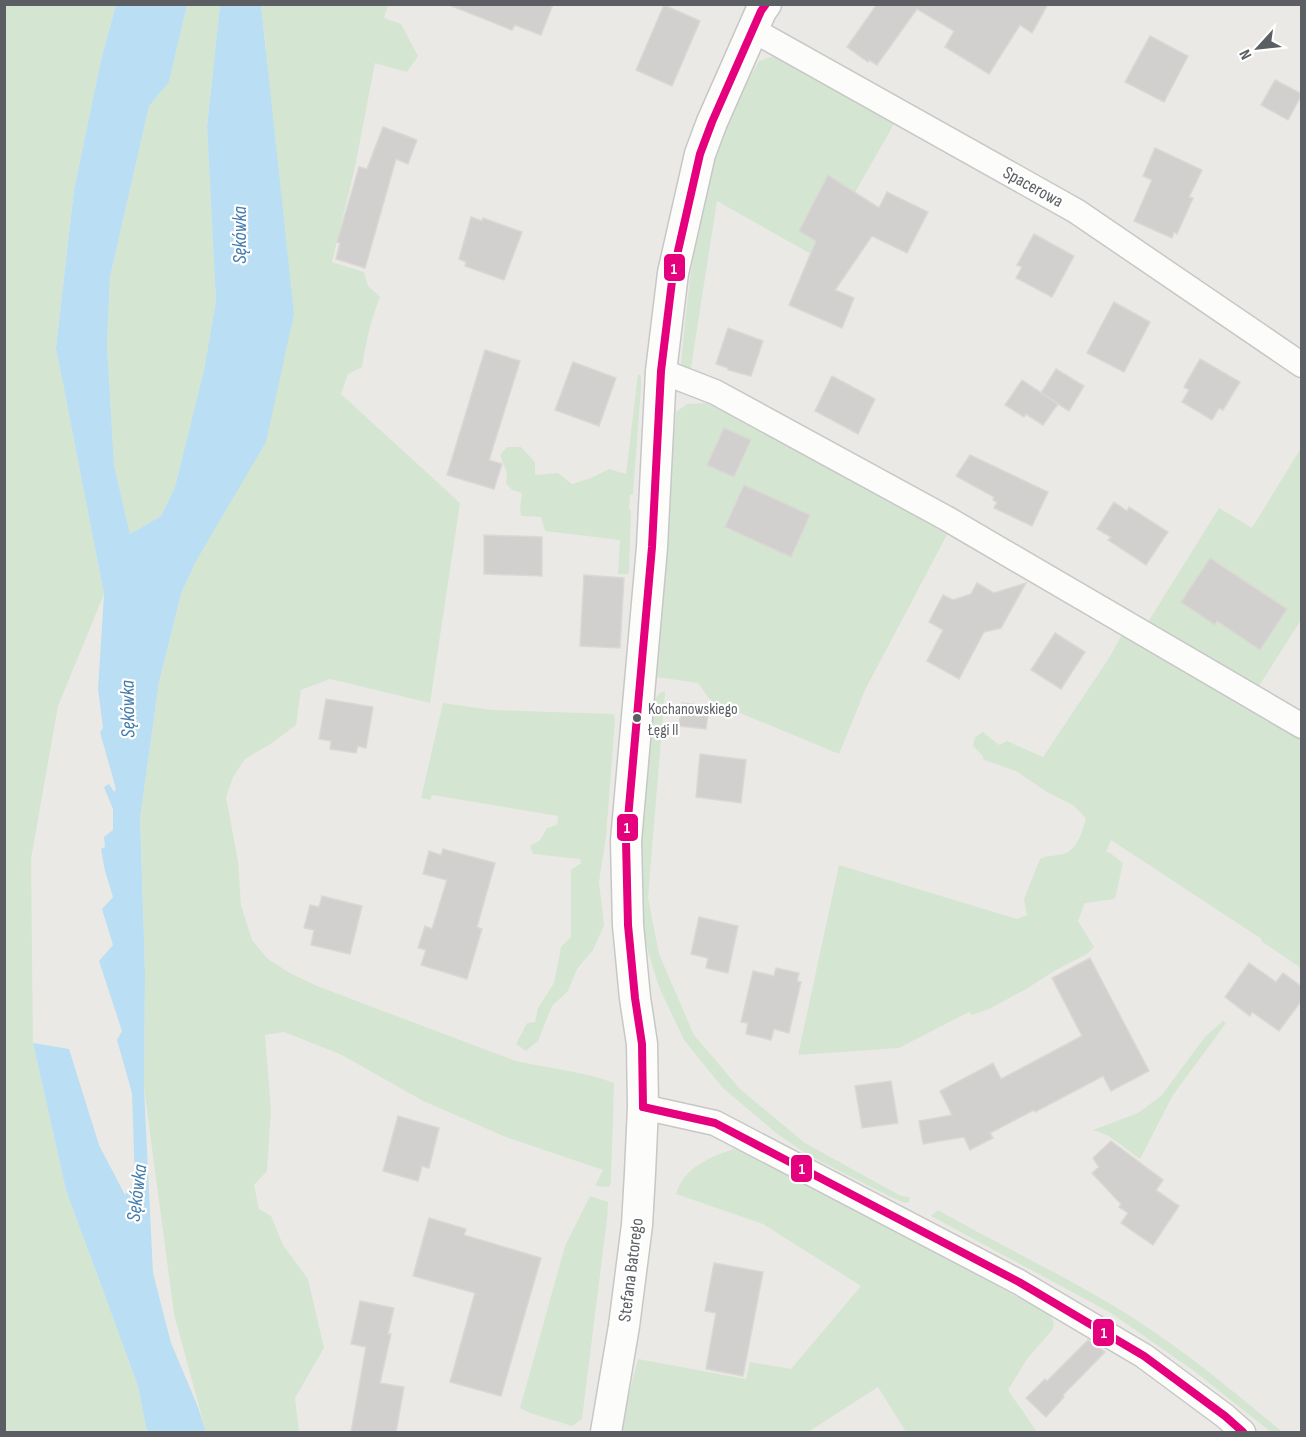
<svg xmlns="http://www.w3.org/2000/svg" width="1306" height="1437" font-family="'Sofia Sans Condensed',sans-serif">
<rect width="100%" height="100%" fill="#ebe9e5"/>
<!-- green -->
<g fill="#d4e6d1">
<polygon points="5,5 116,5 101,60 74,190 56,348 104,594 58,706 31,859 33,1043 66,1190 138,1386 147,1432 5,1432"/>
<polygon points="187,5 220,5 207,127 216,301 204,370 175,487 161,516 130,534 114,465 107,344 110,277 149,106 169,82"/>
<path d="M 261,5 L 388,5 L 384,18 L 401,24 L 418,56 L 407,72 L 375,63 L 355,167 L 332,262 L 364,272 L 368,286 L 380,297 C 371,319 366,342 362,367 L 348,374 L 341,394 L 460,503 L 430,703 L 330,679 L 301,690 L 296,725 L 272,743 L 245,759 L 233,777 L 226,797 L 238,861 L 241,905 L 252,940 L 268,959 L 290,973 L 317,986 L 513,1060 C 546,1069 582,1070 614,1083 L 611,1182 L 609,1187 L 595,1186 L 603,1170 L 506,1137 L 423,1101 L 342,1055 L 284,1032 L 265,1035 L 271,1110 L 267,1171 L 254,1185 L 259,1209 L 271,1216 L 283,1245 L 308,1279 L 324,1348 L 295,1398 L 299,1432 L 206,1432 L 174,1314 L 144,1088 L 145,972 L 140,818 L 159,682 L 181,594 L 196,561 L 266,48 Z"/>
<path d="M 774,56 L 788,59 L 895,122 L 818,258 L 717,201 L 690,374 L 683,370 L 681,365 C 689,277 699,178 739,98 C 745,85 752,74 759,61 Z"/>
<polygon points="638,374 641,376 641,388 633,494 630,495 629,509 631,511 629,572 628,574 618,574 620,540 545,531 541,517 521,516 520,508 522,493 512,490 506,483 507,473 500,455 507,447 521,447 535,462 535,475 558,473 572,484 591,478 609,469 626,474"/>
<polygon points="706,403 789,442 950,529 865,690 839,754 711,701 698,683 656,677 655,655 676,412 687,404"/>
<polygon points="1301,448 1301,620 1259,686 1277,698 1148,622 1219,508 1252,528"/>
<path d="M 1126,627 L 1301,737 L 1301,968 L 1261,941 L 1262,939 L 1254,934 L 1111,840 L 1106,852 L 1110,853 L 1123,863 L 1115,899 L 1085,903 L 1078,921 L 1094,947 L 1087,954 L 1056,970 L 1026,989 L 989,1009 L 972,1015 L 969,1012 L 899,1048 L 798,1055 L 839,865 L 1017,919 L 1027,915 L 1024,899 L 1040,859 C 1048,855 1055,856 1063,854 C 1077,851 1083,830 1086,818 L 1073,805 L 1047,792 L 1016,771 L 984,760 L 982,755 L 973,746 L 975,737 L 983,732 L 999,745 L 1007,741 L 1043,757 L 1109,658 Z"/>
<polygon points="665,691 648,898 659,954 694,1035 740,1089 805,1143 901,1196 910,1197 909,1202 905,1203 891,1197 808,1155 776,1133 723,1088 684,1040 659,987 648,952 639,899 640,830 654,700 660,693"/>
<polygon points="443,703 492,710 614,714 615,720 606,837 599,882 604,925 593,950 577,969 568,991 552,1006 538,1041 526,1051 516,1044 527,1023 535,1022 538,1008 554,983 561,947 571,937 571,870 581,863 580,859 533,854 530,846 540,840 547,828 557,825 558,816 432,795 430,800 421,798"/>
<polygon points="1223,1021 1226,1023 1173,1095 1140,1159 1109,1136 1093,1130 1138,1113 1161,1096 1205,1037"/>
<path d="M 734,1149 L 757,1154 L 1050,1315 L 1054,1323 L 1053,1329 L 1027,1359 L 1008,1390 L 1037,1432 L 906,1432 L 878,1387 L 808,1432 L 619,1432 L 638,1359 L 746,1379 L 750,1362 L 791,1369 L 861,1286 L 763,1224 L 676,1194 C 684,1167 710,1157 734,1149 Z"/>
<polygon points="590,1196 608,1202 607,1219 582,1419 572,1426 530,1413 520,1408 565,1246"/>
<path d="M 938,1210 C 996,1243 1057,1272 1114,1306 C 1174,1342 1229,1387 1282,1432 L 1271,1432 L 1194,1371 L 1111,1313 L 931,1216 Z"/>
</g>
<!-- water -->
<polygon fill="#badef4" points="116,5 187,5 169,82 149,106 110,277 107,344 114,465 130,534 161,516 175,487 204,370 216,301 207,127 220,5 261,5 294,314 266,442 196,561 181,594 159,682 140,818 145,972 144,1088 153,1273 171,1343 198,1407 206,1432 147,1432 138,1386 66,1190 33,1043 69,1049 99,1145 125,1195 135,1182 132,1093 117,1040 122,1031 99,961 113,945 102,909 113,897 105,871 101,849 105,847 104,837 113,830 113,809 104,787 109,784 114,792 116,789 100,732 103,728 98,689 104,594 56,348 74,190 101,60"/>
<!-- building -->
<g fill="#d1d0ce" stroke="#dad8d4" stroke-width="1.5">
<polygon points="453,4 553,4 541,35 515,25 512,30 452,6"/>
<polygon points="877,4 1048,4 1032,33 1020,25 989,74 945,47 954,31 917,9 877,65 869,60 868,62 847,47"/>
<polygon points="664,5 700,21 672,86 636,70"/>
<polygon points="1150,36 1188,56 1164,102 1125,82"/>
<polygon points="1275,80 1302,94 1288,120 1261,105"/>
<polygon points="383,127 417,140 408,164 396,159 365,268 336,259 340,243 337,242 359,167 367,169"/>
<polygon points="1155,148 1202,170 1189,197 1193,198 1177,234 1174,232 1172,238 1134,221 1152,180 1143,176"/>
<polygon points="828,175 879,208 887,192 928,212 907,253 872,236 835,290 854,298 842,328 789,305 816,241 799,231"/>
<polygon points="471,217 482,221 483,218 522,232 504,280 465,266 466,262 459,259"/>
<polygon points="1034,234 1074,256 1052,297 1016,278 1022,267 1017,265"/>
<polygon points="1114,302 1150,322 1124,372 1087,353"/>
<polygon points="728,328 763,341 751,376 728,370 728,368 716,364"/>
<polygon points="485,350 520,361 489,460 502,464 494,489 447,475"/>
<polygon points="1200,359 1240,382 1223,410 1219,408 1212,420 1182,402 1189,390 1184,387"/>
<polygon points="573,362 616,378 599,426 555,410"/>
<polygon points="1056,369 1084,386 1069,411 1041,393"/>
<polygon points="832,376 875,399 858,434 815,411"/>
<polygon points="1022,380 1058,404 1043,425 1026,414 1024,417 1005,405"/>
<polygon points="724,428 751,440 734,477 707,465"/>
<polygon points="970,455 1048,492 1032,526 994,508 997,502 993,500 994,497 956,476"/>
<polygon points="744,485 810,515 791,557 725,527"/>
<polygon points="1114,502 1127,511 1129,507 1168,532 1146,565 1108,540 1111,537 1097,529"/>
<polygon points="484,535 542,537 542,576 484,574"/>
<polygon points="1210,558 1287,609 1260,650 1217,621 1215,625 1181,602"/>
<polygon points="584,575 624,578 620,648 580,646"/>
<polygon points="977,583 994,593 1026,583 1001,628 984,632 959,679 927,661 943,630 929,622 943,595 953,600 971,594"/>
<polygon points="1055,633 1085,652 1061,689 1031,670"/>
<polygon points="326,699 373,707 366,748 358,746 356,753 330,749 331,741 319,739"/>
<polygon points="682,703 709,706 706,729 679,726"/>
<polygon points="700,754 746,760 741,803 696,797"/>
<polygon points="443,849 495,863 477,927 482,929 467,979 421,965 426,950 418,948 425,926 432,929 447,880 423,874 429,851 441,855"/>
<polygon points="322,896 362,906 350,954 311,945 314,930 304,928 310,905 319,907"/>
<polygon points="699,917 738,926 728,973 706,968 708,958 691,954"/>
<polygon points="1090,958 1149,1071 1111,1091 1103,1076 1035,1112 1034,1110 990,1133 993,1138 970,1150 964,1137 923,1144 919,1121 952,1115 940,1091 993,1063 1001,1079 1082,1036 1052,978"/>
<polygon points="1249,963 1276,982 1283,973 1302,987 1302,1000 1279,1031 1252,1012 1250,1016 1225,997"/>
<polygon points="776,968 799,973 797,981 801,982 789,1033 774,1029 771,1040 746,1034 748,1023 741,1022 753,971 774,976"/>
<polygon points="891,1081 898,1123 862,1128 855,1086"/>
<polygon points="398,1116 439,1128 429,1168 422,1166 418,1181 383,1171"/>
<polygon points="1111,1141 1163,1180 1156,1190 1179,1206 1153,1245 1121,1223 1128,1213 1119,1207 1121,1204 1092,1173 1099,1167 1093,1158"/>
<polygon points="429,1218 466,1229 464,1235 541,1258 501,1396 450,1382 475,1293 413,1276"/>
<polygon points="714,1263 763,1272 743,1376 706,1369 716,1313 705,1311"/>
<polygon points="360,1301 394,1308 388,1334 391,1334 380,1383 404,1387 396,1432 351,1432 366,1347 351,1344"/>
<polygon points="1088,1340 1105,1352 1063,1395 1064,1397 1046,1417 1026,1398 1045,1379 1047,1381"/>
</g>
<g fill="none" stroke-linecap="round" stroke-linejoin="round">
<!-- minor casing -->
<g stroke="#c7c7c7" stroke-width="27">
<g id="minor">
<polyline points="753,30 1076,211 1302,365"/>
<polyline points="661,371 715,392 946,518 1302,726"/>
<polyline points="643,1107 715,1123 1019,1282 1144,1356 1225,1416 1243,1432"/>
</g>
</g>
<!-- tertiary casing -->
<g stroke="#c7c7c7" stroke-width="33">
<polyline id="tertiary" points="606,1432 624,1326 637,1225 640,1173 643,1107 642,1044 635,998 628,925 626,841 652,547 661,371 673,273 700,154 712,122 761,11 766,4"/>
</g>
<!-- minor -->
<use href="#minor" stroke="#fcfcfb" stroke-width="24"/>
<!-- tertiary -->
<use href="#tertiary" stroke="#fcfcfb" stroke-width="30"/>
<!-- bus-1 casing -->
<g stroke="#fff" stroke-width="12">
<g id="bus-1">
<polyline points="643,1107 642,1044 635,998 628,925 626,841 652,547 661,371 673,273 700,154 712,122 761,11 766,4"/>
<polyline points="643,1107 715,1123 1019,1282 1144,1356 1225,1416 1243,1432"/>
</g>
</g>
<!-- bus-1 -->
<use href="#bus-1" stroke="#e5007d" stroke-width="8"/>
</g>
<!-- markers -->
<circle fill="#5b5f63" stroke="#fff" stroke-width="2" cx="637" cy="718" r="5"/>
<g text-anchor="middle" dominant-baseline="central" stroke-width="4.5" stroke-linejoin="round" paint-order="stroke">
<!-- bus labels -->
<g font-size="16" fill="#5b5f63" stroke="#fff" text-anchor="start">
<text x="648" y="709">Kochanowskiego<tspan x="648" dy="21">Łęgi II</tspan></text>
</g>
<!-- street labels -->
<g font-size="18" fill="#5b5f63" stroke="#fff">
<text transform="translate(1033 187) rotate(29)">Spacerowa</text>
<text transform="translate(631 1270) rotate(-83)">Stefana Batorego</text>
</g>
<!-- water labels -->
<g font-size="20" font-style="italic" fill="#427bac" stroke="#fff">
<text transform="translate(240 235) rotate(-90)">Sękówka</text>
<text transform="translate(128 709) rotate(-91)">Sękówka</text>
<text transform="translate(137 1193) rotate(-83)">Sękówka</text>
</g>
</g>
<g stroke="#fff" stroke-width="2">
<rect x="663" y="253" width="23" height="29" rx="6" fill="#e5007d"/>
<rect x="616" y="813" width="23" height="29" rx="6" fill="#e5007d"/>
<rect x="790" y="1154" width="23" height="29" rx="6" fill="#e5007d"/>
<rect x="1092" y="1318" width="23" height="29" rx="6" fill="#e5007d"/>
</g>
<g font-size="16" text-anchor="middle" font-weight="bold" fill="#fff">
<text x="674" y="274">1</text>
<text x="627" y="833">1</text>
<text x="802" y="1174">1</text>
<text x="1104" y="1338">1</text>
</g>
<!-- border -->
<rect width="1306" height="1437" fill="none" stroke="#5b5f63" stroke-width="12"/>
<!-- north arrow -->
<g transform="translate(1258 48) rotate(243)" stroke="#ffffff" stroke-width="4.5" paint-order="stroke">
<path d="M0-4.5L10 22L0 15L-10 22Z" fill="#5b5f63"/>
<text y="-9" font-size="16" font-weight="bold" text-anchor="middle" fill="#5b5f63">N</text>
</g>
</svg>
